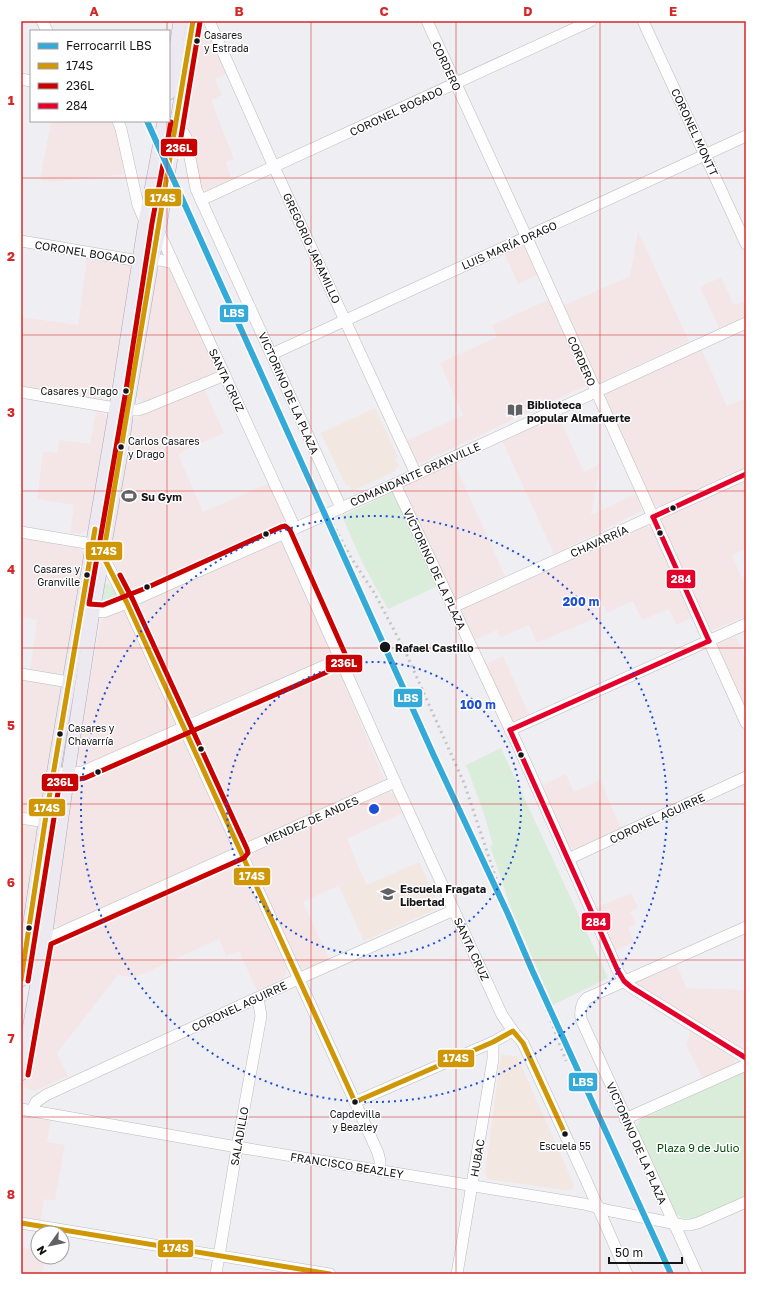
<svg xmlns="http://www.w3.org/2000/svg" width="767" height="1295" font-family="'Golos Text',sans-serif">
<rect width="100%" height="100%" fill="#efeff3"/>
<!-- commercial -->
<g fill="#f4e6e6">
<polygon points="204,32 210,33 228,73 215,79 222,95 211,100 234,159 226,162 231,179 208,190 204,190 201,188 197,178 186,114 187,94 196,40"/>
<polygon points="51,121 112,121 118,133 124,174 54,182 40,180"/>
<polygon points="638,231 689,341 606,380 599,381 594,378 562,306 630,276"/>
<polygon points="518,246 522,246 526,250 537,275 518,284 504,252"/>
<polygon points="87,258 128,264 134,271 110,393 102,399 21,387 21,317 78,325"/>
<polygon points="161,267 166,267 171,269 174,273 216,372 144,403 139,400 135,395 155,276"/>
<polygon points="721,277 734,305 746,300 746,316 719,328 700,287"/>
<polygon points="548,300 585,382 585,386 423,462 419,463 415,461 406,441 463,415 440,363 497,337 492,325"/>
<polygon points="701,348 727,406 743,399 746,406 746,467 660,506 653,506 604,397 608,390"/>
<polygon points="204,388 224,433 178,454 203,512 269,483 285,517 284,525 139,593 130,594 128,592 110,553 132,421 135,418"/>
<polygon points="96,411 102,412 105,414 107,419 88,530 80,534 70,533 74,505 37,499 43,451 57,453 60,440 90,444"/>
<polygon points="557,413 584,472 600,464 591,515 636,494 642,511 554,554 501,438"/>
<polygon points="453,460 505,576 456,598 453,596 405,493 404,488 405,484"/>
<polygon points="746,479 746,549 732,555 746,588 746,616 713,630 707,625 661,522 662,518"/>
<polygon points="646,525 652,529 692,618 676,625 669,609 642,620 633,601 607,613 604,606 593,610 596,618 537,643 529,625 500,638 497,630 472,641 461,613 462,608"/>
<polygon points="21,537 80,548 85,554 64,671 58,675 30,670 37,620 21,617"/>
<polygon points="276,542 281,543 286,547 329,647 330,652 329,655 324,659 193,716 185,714 182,711 138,613 138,604"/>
<polygon points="124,610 127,611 177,723 175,725 90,762 83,763 80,761 77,753 100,623 104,617"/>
<polygon points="736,636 746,659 746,710 718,646 720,643"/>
<polygon points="503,656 530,716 514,723 511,722 483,665"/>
<polygon points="328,668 333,668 337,669 340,673 384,779 382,782 247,843 242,842 195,741 196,731 199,727"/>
<polygon points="21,679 58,684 62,692 42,811 39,813 34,814 21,812"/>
<polygon points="178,737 182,738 185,741 233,848 231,851 61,927 55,926 52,924 73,785 79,780"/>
<polygon points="566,774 574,792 600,780 621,828 578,848 573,849 569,846 565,842 540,786"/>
<polygon points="389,792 392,793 395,796 403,813 347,839 362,875 303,902 329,959 309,969 300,968 297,964 252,865 251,856 254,852"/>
<polygon points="21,825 32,827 37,830 38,835 21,944"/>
<polygon points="232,862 237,862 243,867 286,967 287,971 284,977 257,991 239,951 226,956 219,939 134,978 118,975 57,1053 68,1076 35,1091 28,1090 24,1087 23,1083 45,951 52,940"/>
<polygon points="631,893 638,908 630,912 636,924 628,928 634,942 614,951 595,908"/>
<polygon points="676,964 687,988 746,990 746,1051 637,986 636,984 636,981"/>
<polygon points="691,1030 734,1057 735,1064 703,1079 686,1045"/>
<polygon points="28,1117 51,1121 47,1142 65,1145 55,1201 44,1199 41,1220 21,1217 21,1120"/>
<polygon points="21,1247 38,1250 38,1257 45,1257 42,1274 21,1274"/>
</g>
<!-- education -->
<g fill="#f2e7e1">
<polygon points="375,408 398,457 395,458 399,466 395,468 396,471 352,491 349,485 346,486 321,433"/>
<polygon points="419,862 438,903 436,909 364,941 339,886 362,875 367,885"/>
<polygon points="501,1055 517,1056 574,1185 571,1191 488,1179 485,1174"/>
</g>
<!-- green -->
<g fill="#daecda">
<polygon points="395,491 440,585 388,609 363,564 342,516"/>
<polygon points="108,583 119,597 118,601 106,606 103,604 103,586"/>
<polygon points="501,748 608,978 553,1005 511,908 490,846 493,845 483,811 466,765"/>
<polygon points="743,1072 746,1072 746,1197 693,1220 682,1218 676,1214 638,1132 637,1125 640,1120"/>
</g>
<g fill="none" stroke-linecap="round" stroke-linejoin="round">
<!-- minor casing -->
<g stroke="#bbbbbe" stroke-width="12">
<g id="minor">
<polyline points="42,21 47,31"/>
<polyline points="209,21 274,167 416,474"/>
<polyline points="427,21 527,238 746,723"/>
<polyline points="643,21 746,244"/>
<polyline points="21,79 31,81"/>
<polyline points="118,121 121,129 138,205 145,222"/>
<polyline points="175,126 182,131 186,137 196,189 341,508"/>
<polyline points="201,200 591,21"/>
<polyline points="159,232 295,528"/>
<polyline points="21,241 139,261 160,260 173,263"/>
<polyline points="272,354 746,136"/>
<polyline points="21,392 127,410 138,410 147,407 225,375"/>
<polyline points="395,484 519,748 618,971 624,981 631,987 746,1058"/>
<polyline points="21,532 92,544"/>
<polyline points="284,533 395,782 502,1015 513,1031 523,1043 586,1180 627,1274"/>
<polyline points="103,556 127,603 355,1102 378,1153 380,1161 380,1170"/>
<polyline points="453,607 746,474"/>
<polyline points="86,610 104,612 127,603 395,484 746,323"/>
<polyline points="21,674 69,682"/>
<polyline points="510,730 746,624"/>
<polyline points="54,772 68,774 82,772 340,659"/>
<polyline points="21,818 45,822"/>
<polyline points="568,859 746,777"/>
<polyline points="28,936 45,939 62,932 395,782"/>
<polyline points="355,1102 493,1042 513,1031"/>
<polyline points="21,1109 237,1147 584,1204 611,1211 682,1225 690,1225 698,1223 746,1202"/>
<polyline points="32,1111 36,1102 46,1095 298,979 454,910"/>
<polyline points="625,1119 746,1065"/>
<polyline points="21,1223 330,1274"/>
<polyline points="216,1274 237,1147 261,1016 258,998"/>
<polyline points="457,1274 493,1059 493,1042"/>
<path d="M 697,1274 L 581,1019 C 580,1010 581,1004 587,998 L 746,927"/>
</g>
</g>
<!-- major casing -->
<g stroke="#afa8b5" stroke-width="14">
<g id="major">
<polyline points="169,93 180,21"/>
<polyline points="21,980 45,822 119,389 145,222 164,121"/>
<polyline points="21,1074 45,939 68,774 93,612 122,448 127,410 152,261 159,232 193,21"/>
</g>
</g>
<!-- minor -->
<use href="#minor" stroke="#fdfdfd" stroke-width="11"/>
<!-- major -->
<use href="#major" stroke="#ece9f0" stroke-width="13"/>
<!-- rail -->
<g stroke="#c4c4c4" stroke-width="3" stroke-dasharray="2 4" stroke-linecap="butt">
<polyline points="313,487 350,556 375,594 405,651 464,783 508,914"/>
<polyline points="532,970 566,1061"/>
</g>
<!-- bus-1 casing -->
<g stroke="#fff" stroke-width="8">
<g id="bus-1">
<polyline points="193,21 103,556 127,603 355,1102 493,1042 513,1031 523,1043 565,1134"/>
<polyline points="21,980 45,822 95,529"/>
<polyline points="21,1223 330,1274"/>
</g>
</g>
<!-- bus-2 casing -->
<g stroke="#fff" stroke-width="8">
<g id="bus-2">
<polyline points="178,155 200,22"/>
<polyline points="28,981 60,780 68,781 85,778 343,665 347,660 346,656 290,530 285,526 281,527 146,588 103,605 89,604 126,390 152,223 171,122"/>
<polyline points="28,1075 51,944 244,858 248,853 247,849 133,600 120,575"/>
</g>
</g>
<!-- bus-3 casing -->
<g stroke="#fff" stroke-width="8">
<g id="bus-3">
<polyline points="653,517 709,641"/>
<polyline points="653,517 746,474"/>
<polyline points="510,730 618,971 624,981 631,987 746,1058"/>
<polyline points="510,730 709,641"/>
</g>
</g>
<!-- bus-1 -->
<use href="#bus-1" stroke="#cf9605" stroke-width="5"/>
<!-- bus-2 -->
<use href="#bus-2" stroke="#c70201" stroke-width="5"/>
<!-- bus-3 -->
<use href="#bus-3" stroke="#e4002b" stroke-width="5"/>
<!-- rail-1 casing -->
<g stroke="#fff" stroke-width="9">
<polyline id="rail-1" points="147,121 434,756 508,914 532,970 671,1274"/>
</g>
<!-- rail-1 -->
<use href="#rail-1" stroke="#34aad8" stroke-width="6"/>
</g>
<!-- grid -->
<path fill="none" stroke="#d62828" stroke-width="1" stroke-opacity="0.55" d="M 167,21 L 167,31M 311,21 L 311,1274M 456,21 L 456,1274M 600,21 L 600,1274M 167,121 L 167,1274M 21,178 L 746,178M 21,335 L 746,335M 21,491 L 746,491M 21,648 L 746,648M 21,804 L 746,804M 21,960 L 746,960M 21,1117 L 746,1117"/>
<!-- distance rings -->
<g fill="none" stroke="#1d4ed8" stroke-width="2" stroke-dasharray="2 4">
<circle cx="374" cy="809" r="147"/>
<circle cx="374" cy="809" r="293"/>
</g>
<!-- icons -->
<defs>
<g id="library-bare" transform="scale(1.2)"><path d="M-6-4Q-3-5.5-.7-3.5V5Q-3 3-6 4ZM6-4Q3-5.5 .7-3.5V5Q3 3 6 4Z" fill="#616165" stroke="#fff" stroke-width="2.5" paint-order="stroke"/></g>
<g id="stadium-bare" transform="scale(1.2)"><path d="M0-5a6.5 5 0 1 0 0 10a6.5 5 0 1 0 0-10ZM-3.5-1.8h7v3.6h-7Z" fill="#616165" stroke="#fff" stroke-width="2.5" paint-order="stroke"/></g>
<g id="school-bare" transform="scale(1.2)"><path d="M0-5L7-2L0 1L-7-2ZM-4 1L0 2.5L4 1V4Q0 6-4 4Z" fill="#616165" stroke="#fff" stroke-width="2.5" paint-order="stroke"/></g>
</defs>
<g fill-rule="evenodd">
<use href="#library-bare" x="515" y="410"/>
<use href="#stadium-bare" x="129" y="496"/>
<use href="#school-bare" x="388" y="894"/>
</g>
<!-- markers -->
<g fill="#151518" stroke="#fff" stroke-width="1.5">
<circle cx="197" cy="41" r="3.5"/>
<circle cx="126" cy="391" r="3.5"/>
<circle cx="121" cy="447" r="3.5"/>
<circle cx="673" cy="508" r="3.5"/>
<circle cx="660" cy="533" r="3.5"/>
<circle cx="266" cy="534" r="3.5"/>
<circle cx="87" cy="575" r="3.5"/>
<circle cx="147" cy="587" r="3.5"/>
<circle cx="385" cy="647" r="6"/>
<circle cx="60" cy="734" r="3.5"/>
<circle cx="201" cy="749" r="3.5"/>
<circle cx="521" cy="755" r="3.5"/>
<circle cx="98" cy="772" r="3.5"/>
<circle cx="29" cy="928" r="3.5"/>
<circle cx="355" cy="1102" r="3.5"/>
<circle cx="565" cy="1134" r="3.5"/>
</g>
<g text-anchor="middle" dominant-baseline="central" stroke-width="3" stroke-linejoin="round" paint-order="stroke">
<!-- bus labels -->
<g font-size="10" fill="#151518" stroke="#fff" text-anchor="start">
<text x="204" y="35">Casares<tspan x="204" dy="13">y Estrada</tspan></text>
<text x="118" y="391" text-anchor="end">Casares y Drago</text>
<text x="128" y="441">Carlos Casares<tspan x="128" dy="13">y Drago</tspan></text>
<text x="80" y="569" text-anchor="end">Casares y<tspan x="80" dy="13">Granville</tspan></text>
<text x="68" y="728">Casares y<tspan x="68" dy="13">Chavarría</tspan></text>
<text x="355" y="1114" text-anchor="middle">Capdevilla<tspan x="355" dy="13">y Beazley</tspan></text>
<text x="565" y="1146" text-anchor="middle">Escuela 55</text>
</g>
<!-- street labels -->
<g font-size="11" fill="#151518" stroke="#fff">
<text transform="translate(447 66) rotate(65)">CORDERO</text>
<text transform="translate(396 111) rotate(-25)">CORONEL BOGADO</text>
<text transform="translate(695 132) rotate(65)">CORONEL MONTT</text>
<text transform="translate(509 245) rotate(-24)">LUIS MARÍA DRAGO</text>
<text transform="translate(312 248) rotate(65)">GREGORIO JARAMILLO</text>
<text transform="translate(85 252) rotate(9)">CORONEL BOGADO</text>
<text transform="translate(582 361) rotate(66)">CORDERO</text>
<text transform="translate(227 380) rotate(65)">SANTA CRUZ</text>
<text transform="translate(289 393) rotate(66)">VICTORINO DE LA PLAZA</text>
<text transform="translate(415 474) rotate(-24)">COMANDANTE GRANVILLE</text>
<text transform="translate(599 541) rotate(-24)">CHAVARRÍA</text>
<text transform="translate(435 569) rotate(65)">VICTORINO DE LA PLAZA</text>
<text transform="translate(657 818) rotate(-25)">CORONEL AGUIRRE</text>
<text transform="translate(311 820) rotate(-24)">MENDEZ DE ANDES</text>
<text transform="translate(472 949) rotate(65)">SANTA CRUZ</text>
<text transform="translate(239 1006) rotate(-25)">CORONEL AGUIRRE</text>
<text transform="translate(239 1136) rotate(-80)">SALADILLO</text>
<text transform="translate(637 1143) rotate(66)">VICTORINO DE LA PLAZA</text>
<text transform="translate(477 1158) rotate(-80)">HUBAC</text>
<text transform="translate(347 1165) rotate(9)">FRANCISCO BEAZLEY</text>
</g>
<!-- poi labels -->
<g font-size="11" font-weight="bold" fill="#151518" stroke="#fff" text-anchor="start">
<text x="527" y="404">Biblioteca<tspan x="527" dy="13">popular Almafuerte</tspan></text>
<text x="141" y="496">Su Gym</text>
<text x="400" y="888">Escuela Fragata<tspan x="400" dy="13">Libertad</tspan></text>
</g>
<!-- stop labels -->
<g font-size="11" font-weight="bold" fill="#151518" stroke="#fff" text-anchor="start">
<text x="395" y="647">Rafael Castillo</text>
</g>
<!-- park labels -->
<g font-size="11" fill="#004408" stroke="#fff">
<text x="698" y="1147">Plaza 9 de Julio</text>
</g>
</g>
<circle cx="374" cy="809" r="6" fill="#1d4ed8" stroke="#fff" stroke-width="2"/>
<g font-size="12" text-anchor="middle" font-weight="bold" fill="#1d4ed8" stroke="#fff" stroke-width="3" stroke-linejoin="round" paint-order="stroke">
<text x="581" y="606">200 m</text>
<text x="478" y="709">100 m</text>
</g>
<g stroke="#fff" stroke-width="1.5">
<rect x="160" y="138" width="38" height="19" rx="4" fill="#c70201"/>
<rect x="144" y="188" width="38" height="19" rx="4" fill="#cf9605"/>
<rect x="219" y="304" width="30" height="19" rx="4" fill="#34aad8"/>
<rect x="85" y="541" width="38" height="20" rx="4" fill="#cf9605"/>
<rect x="666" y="569" width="30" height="20" rx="4" fill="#e4002b"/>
<rect x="325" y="654" width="38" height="19" rx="4" fill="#c70201"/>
<rect x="393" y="688" width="30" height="20" rx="4" fill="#34aad8"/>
<rect x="41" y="773" width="38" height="19" rx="4" fill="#c70201"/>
<rect x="28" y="798" width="38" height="19" rx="4" fill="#cf9605"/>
<rect x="233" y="867" width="38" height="19" rx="4" fill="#cf9605"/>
<rect x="581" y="912" width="30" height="19" rx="4" fill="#e4002b"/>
<rect x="437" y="1049" width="38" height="19" rx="4" fill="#cf9605"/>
<rect x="568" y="1072" width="30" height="20" rx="4" fill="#34aad8"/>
<rect x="157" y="1239" width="37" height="19" rx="4" fill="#cf9605"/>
</g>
<g font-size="11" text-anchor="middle" font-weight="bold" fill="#fff">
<text x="179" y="152">236L</text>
<text x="163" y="202">174S</text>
<text x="234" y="317">LBS</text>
<text x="104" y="555">174S</text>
<text x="681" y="583">284</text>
<text x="344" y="667">236L</text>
<text x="408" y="702">LBS</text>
<text x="60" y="786">236L</text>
<text x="47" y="812">174S</text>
<text x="252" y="880">174S</text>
<text x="596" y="926">284</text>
<text x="456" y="1062">174S</text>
<text x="583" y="1086">LBS</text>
<text x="176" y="1252">174S</text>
</g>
<!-- border -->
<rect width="767" height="1295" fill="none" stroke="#ffffff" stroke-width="44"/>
<!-- legend -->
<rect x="30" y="30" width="140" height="92" fill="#ffffff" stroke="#a1a1a3"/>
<rect x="38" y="43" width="20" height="6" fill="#34aad8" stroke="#a1a1a3"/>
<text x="66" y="50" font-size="12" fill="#151518">Ferrocarril LBS</text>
<rect x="38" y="63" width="20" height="6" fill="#cf9605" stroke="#a1a1a3"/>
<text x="66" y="70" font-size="12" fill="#151518">174S</text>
<rect x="38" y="83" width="20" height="6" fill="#c70201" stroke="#a1a1a3"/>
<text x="66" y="90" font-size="12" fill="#151518">236L</text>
<rect x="38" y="103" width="20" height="6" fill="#e4002b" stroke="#a1a1a3"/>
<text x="66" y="110" font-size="12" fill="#151518">284</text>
<!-- north arrow -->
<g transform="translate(50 1245) rotate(237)"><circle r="19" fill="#ffffff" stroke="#a1a1a3"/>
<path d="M0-3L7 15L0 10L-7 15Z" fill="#616165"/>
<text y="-6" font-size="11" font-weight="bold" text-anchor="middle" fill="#151518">N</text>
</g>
<!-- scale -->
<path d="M609 1257v6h73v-6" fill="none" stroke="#151518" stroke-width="2"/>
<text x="615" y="1257" font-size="12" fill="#151518" stroke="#ffffff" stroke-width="3" paint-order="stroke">50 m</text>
<rect x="22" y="22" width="723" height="1251" fill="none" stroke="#d62828" stroke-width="1.5"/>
<g font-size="13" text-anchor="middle" font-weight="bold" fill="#d62828">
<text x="94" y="16">A</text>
<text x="239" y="16">B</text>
<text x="384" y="16">C</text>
<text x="528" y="16">D</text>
<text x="673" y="16">E</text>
<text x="11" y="105">1</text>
<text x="11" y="261">2</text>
<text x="11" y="417">3</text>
<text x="11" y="574">4</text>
<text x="11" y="730">5</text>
<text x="11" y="887">6</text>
<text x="11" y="1043">7</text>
<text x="11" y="1199">8</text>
</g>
</svg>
